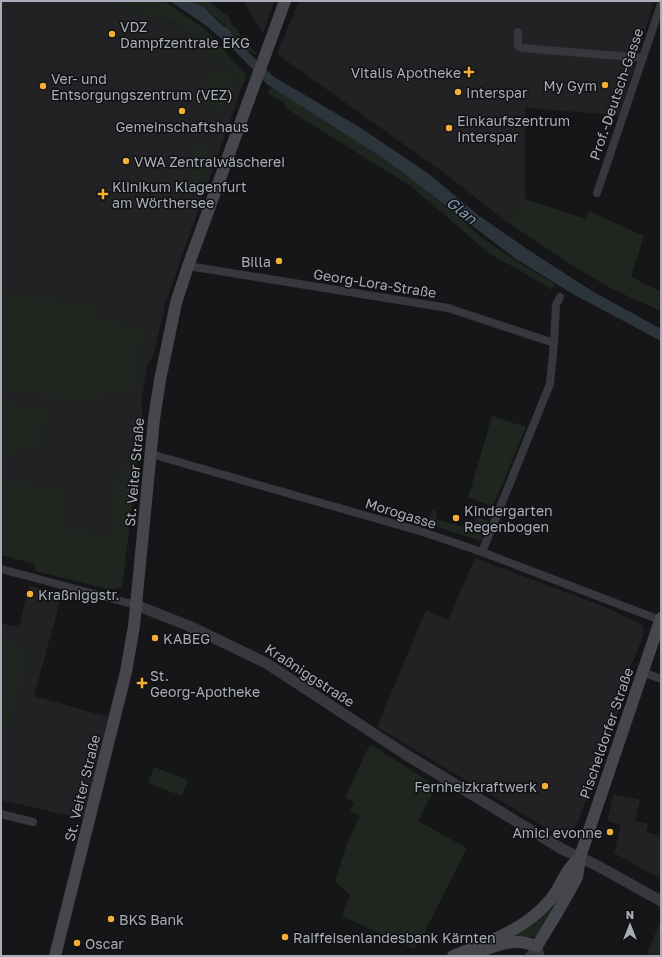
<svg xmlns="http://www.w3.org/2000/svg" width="662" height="957" font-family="'Golos Text',sans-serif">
<rect width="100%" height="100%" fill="#161618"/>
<!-- built -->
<g fill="#222225">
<polygon points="1,1 112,1 158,22 162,16 209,45 207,57 229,63 240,74 238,84 242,87 166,301 154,353 147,367 142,396 141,403 143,409 123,581 122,586 119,588 108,589 35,571 35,564 1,555"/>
<polygon points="243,1 274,1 263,34"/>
<polygon points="299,1 654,1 619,115 525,108 525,199 507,222 444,173 277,54"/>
<polygon points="475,558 600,605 641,624 644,627 644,631 636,655 630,666 621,694 620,707 578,822 573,830 568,834 562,834 551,831 377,727 426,610 448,620"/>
<polygon points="29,586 62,594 34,696 108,717 83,819 1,800 1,623 19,627"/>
<polygon points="614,794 640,800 635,821 648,824 646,832 661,836 661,879 614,853 621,825 607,821"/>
</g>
<!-- green -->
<g fill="#1e261f">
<polygon points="112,1 164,1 205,29 246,75 242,87 238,84 240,74 226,70 228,63 207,57 209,45 163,16 158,22"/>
<path d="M 191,1 L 208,1 L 230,18 L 231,24 L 236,28 L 244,41 L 256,53 L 256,55 L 248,51 L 241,41 L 237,41 C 234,37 231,31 228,28 C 216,18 205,9 191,1 Z"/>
<polygon points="207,68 237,74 229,111 199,104"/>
<polygon points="273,88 386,160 460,217 477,234 516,261 555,284 552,290 516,268 491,255 412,187 287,109 284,103 269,94 268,89"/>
<polygon points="194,144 212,148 204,186 186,182"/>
<polygon points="525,199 586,219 589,211 644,236 631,277 661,292 661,311 612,289 578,269 507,222"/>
<polygon points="1,293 93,305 102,321 142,329 133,393 110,389 91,404 1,388"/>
<polygon points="1,402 46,410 39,448 19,445 16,458 1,455"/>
<polygon points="492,416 526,427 493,506 468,498"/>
<path d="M 138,449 L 123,581 C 121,589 116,589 108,589 L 35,570 L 35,564 L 1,555 L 1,478 L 68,490 L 64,529 L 109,535 L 118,473 L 131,450 Z"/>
<polygon points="432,510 437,512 436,519 473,530 477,517 489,521 481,541 428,524"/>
<path d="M 1,638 C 16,642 23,641 27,659 L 10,720 L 5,726 L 1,728 Z"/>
<polygon points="370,744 436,786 418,821 467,848 424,933 414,949 342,916 350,895 335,882 346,846 360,816 350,811 354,802 345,798"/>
<polygon points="154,767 188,780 182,796 148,783"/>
<polygon points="572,878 536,937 510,937"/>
<polygon points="661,920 661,956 646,956"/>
</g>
<!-- water -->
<polygon fill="#2c353c" points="170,1 191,1 204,8 223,26 228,28 237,41 274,77 361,128 429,174 478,215 530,251 592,291 661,329 661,341 573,294 516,259 386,160 268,85 234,50 208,27"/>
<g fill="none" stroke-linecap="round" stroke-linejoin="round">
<!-- minor -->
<g stroke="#37383d" stroke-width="8">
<polyline points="518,32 518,46 521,48 643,58"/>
<polyline points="597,193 661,4"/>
<polyline points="188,266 448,308 554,343 550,384 482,552"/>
<polyline points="554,343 556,305 560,297"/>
<polyline points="151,454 423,532 482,552 660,620"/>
<polyline points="1,569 136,605"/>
<polyline points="642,672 661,679"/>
<polyline points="1,814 33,822"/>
<polyline points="537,946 541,956"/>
<polyline points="529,956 537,946"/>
</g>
<!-- tertiary -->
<polyline stroke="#37383d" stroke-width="11" points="136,605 189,626 266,663 405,754 562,849 596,865 661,901"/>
<!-- secondary -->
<g stroke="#45474d" stroke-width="12">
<polyline points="55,956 126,672 134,626 154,419 160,380 176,303 188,266 285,1"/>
<path d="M 453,956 C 488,942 525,930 550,900 C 557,892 561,882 566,874 C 569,868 575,862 580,857"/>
<path d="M 469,956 C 484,950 501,942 518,942 C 524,942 531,944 537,946 L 557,913 L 574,883 L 577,877 L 580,857 L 661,618"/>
</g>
</g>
<!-- markers -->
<g fill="#f2b134" stroke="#111113" stroke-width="1.5">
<circle cx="112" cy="34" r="4"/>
<path d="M467 66h4v4h4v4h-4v4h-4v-4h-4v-4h4z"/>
<circle cx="605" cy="85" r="4"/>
<circle cx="43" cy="86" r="4"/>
<circle cx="458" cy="92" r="4"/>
<circle cx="182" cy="111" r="4"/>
<circle cx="449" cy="128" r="4"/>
<circle cx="126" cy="161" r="4"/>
<path d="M101 188h4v4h4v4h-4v4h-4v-4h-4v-4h4z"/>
<circle cx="279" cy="261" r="4"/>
<circle cx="456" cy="518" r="4"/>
<circle cx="30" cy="594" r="4"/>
<circle cx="155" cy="638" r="4"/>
<path d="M140 677h4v4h4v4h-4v4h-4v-4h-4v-4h4z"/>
<circle cx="545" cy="786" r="4"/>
<circle cx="610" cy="832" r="4"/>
<circle cx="111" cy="919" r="4"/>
<circle cx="285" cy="937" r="4"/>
<circle cx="77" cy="943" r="4"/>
</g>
<g text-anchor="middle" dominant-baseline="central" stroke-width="3" stroke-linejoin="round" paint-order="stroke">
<!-- poi labels -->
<g font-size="14" fill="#a8adb8" stroke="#111113" text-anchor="start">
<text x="120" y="26">VDZ<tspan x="120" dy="16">Dampfzentrale EKG</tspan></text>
<text x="461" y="72" text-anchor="end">Vitalis Apotheke</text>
<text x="51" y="78">Ver- und<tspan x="51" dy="16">Entsorgungszentrum (VEZ)</tspan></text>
<text x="597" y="85" text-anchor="end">My Gym</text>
<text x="466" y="92">Interspar</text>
<text x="457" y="120">Einkaufszentrum<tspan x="457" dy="16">Interspar</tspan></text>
<text x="182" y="126" text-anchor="middle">Gemeinschaftshaus</text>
<text x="134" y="161">VWA Zentralwäscherei</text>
<text x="112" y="186">Klinikum Klagenfurt<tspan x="112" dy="16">am Wörthersee</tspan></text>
<text x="271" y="261" text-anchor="end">Billa</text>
<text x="464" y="510">Kindergarten<tspan x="464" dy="16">Regenbogen</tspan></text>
<text x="38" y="594">Kraßniggstr.</text>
<text x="163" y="638">KABEG</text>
<text x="150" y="675">St.<tspan x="150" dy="16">Georg-Apotheke</tspan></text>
<text x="537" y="786" text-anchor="end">Fernheizkraftwerk</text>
<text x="602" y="832" text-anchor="end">Amici evonne</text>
<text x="119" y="919">BKS Bank</text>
<text x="293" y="937">Raiffeisenlandesbank Kärnten</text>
<text x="85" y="943">Oscar</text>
</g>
<!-- street labels -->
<g font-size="14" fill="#a8adb8" stroke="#111113">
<text transform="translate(616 94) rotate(-71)">Prof.-Deutsch-Gasse</text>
<text transform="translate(375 283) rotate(9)">Georg-Lora-Straße</text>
<text transform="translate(134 472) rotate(-85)">St. Veiter Straße</text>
<text transform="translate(401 513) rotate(17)">Morogasse</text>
<text transform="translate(310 675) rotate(33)">Kraßniggstraße</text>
<text transform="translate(606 733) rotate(-71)">Pischeldorfer Straße</text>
<text transform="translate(82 788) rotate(-76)">St. Veiter Straße</text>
</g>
<!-- water labels -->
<g font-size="15" font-style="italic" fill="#7f9bb3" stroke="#111113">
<text transform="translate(462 210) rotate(38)">Glan</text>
</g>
</g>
<!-- border -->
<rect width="662" height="957" fill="none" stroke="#a8adb8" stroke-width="4"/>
<!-- north arrow -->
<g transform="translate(630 925)" stroke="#111113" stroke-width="3" paint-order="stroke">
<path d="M0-3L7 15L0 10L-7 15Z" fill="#a8adb8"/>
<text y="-6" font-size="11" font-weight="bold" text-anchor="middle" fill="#a8adb8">N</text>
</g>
</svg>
